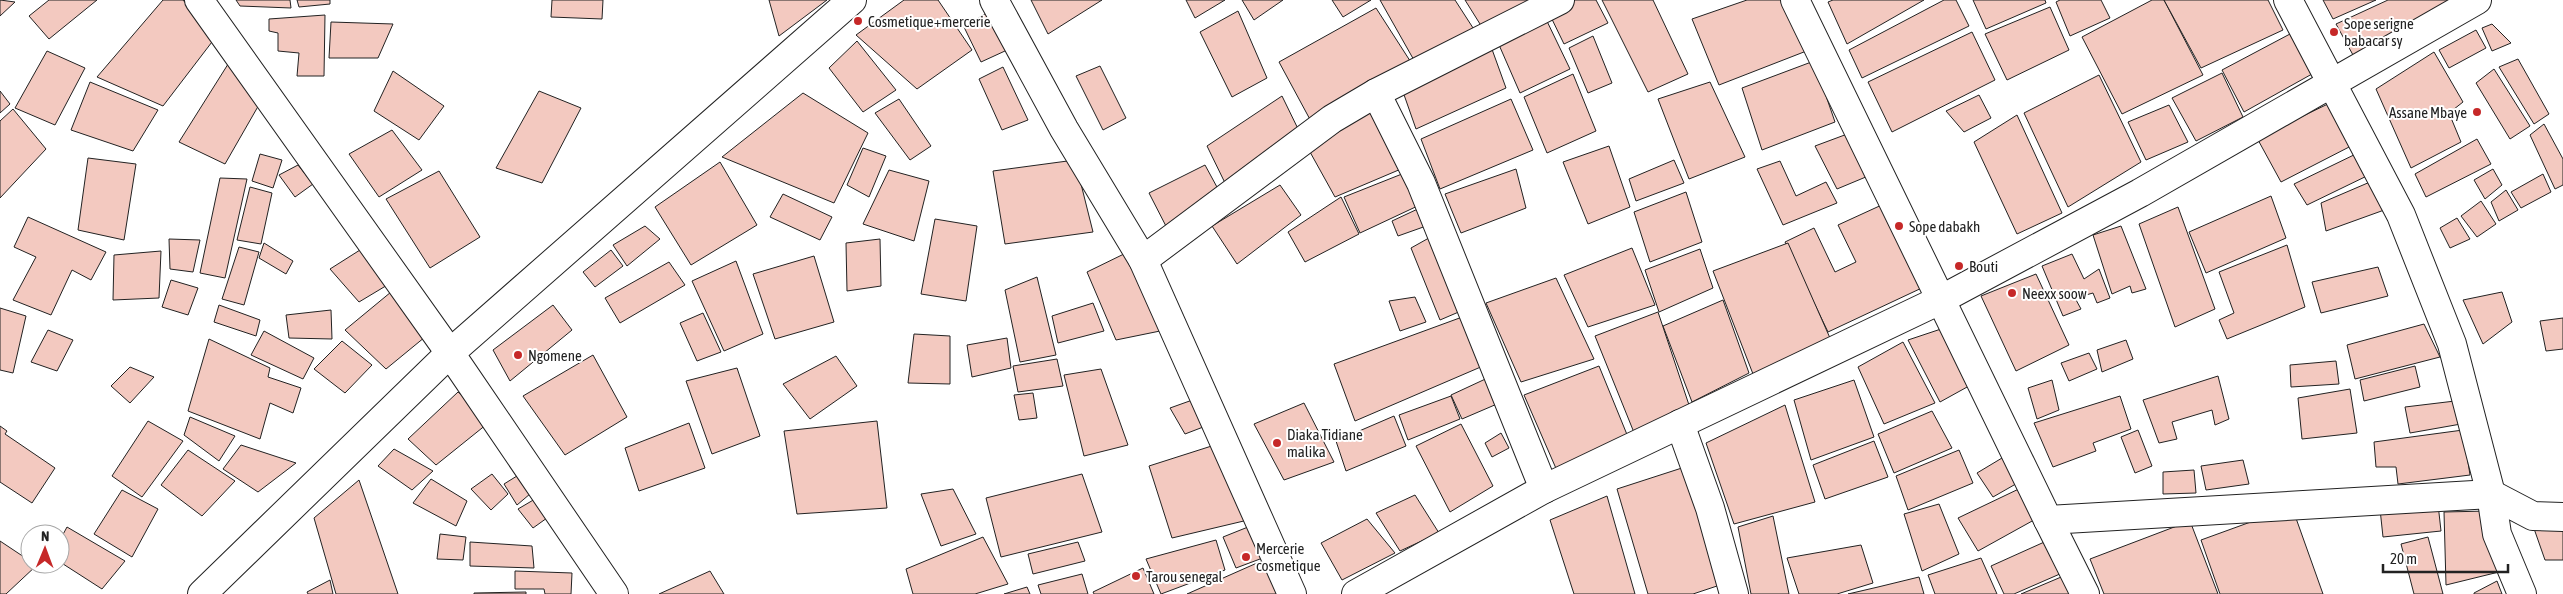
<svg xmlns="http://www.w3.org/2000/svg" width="2563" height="594" font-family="'Asap Condensed',sans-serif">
<rect width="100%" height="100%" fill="#fff"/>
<!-- building -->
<g fill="#f3c9c0" stroke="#222">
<polygon points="0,0 15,2 0,16"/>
<polygon points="49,0 97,0 49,39 29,16"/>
<polygon points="163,0 183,0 215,38 163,106 97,77"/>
<polygon points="236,0 290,0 291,8 240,6"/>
<polygon points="297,0 330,0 330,4 299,7"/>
<polygon points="552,0 603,0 602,19 551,17"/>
<polygon points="769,0 827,0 779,36"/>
<polygon points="904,0 938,0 972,50 917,89 856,35"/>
<polygon points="1031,0 1102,0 1048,34"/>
<polygon points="1186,0 1225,0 1195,18"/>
<polygon points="1242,0 1283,0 1254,20"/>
<polygon points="1332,0 1371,0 1343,17"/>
<polygon points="1380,0 1455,0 1475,31 1415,62"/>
<polygon points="1465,0 1535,0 1485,32"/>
<polygon points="1570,0 1596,0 1608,23 1564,44 1548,11"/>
<polygon points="1602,0 1653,0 1688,74 1648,92"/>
<polygon points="1747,0 1785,0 1809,50 1719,85 1692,19"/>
<polygon points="1833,0 1924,0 1847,44 1828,2"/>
<polygon points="1944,0 1956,0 1969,26 1862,78 1849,50"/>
<polygon points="1973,0 2045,0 2046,3 1986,29"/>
<polygon points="2060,0 2101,0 2110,18 2070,36 2056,2"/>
<polygon points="2152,0 2164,0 2203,75 2122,114 2082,37"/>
<polygon points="2164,0 2268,0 2283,30 2201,68"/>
<polygon points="2323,0 2376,0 2333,19"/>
<polygon points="2388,0 2447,0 2448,2 2353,55 2336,24"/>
<polygon points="996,7 1018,45 981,62 964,27"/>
<polygon points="2050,7 2069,50 2007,80 1985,34"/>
<polygon points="1376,8 1414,67 1313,125 1279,62"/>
<polygon points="1238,11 1267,78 1232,97 1200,32"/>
<polygon points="325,15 324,76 297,76 299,53 278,51 278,33 269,31 269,19"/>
<polygon points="1544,15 1570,69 1520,93 1496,38"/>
<polygon points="331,22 393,24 378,58 329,58"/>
<polygon points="2492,24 2511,43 2492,51 2482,28"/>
<polygon points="2476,30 2486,48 2449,68 2439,50"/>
<polygon points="1972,32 1995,80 1892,132 1868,82"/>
<polygon points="2290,34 2312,74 2244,112 2222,70"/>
<polygon points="1593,36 1612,83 1588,93 1569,48"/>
<polygon points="857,41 896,90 863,112 829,68"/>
<polygon points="1489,41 1506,88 1416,129 1402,89"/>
<polygon points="47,51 85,68 55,125 15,108"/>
<polygon points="2434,52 2463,102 2449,113 2461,142 2411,168 2376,89"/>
<polygon points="2518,59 2549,114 2534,124 2499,67"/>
<polygon points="230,61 260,103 225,164 179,142"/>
<polygon points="1814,61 1835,122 1762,150 1742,88"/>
<polygon points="1100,66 1126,118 1103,130 1076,76"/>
<polygon points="1003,67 1028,120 1002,130 979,79"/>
<polygon points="2494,69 2530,126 2510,139 2476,83"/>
<polygon points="393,71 444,106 419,140 374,111"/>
<polygon points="2222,73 2243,117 2196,141 2172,98"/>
<polygon points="1573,74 1596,131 1547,153 1524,97"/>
<polygon points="2099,75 2141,162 2068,207 2024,113"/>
<polygon points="90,82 158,110 133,151 71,130"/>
<polygon points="1710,82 1745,157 1689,179 1658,99"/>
<polygon points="0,91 10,104 0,113"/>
<polygon points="539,91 581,108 542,183 496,168"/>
<polygon points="803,93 868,133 834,203 722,157"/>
<polygon points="1979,95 1991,118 1964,132 1946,111"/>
<polygon points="1282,96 1302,137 1227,187 1207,146"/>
<polygon points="899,99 931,146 910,160 875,113"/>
<polygon points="1511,99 1533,150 1440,189 1421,139"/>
<polygon points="2330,103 2353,145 2281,182 2257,138"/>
<polygon points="2169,105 2188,142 2146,160 2128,122"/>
<polygon points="1375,106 1401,169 1335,197 1310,152"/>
<polygon points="13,109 46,149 0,198 0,121"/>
<polygon points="2017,115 2062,213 2017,234 1974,142"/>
<polygon points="2544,124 2563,159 2563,185 2555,189 2530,135"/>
<polygon points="392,130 422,170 379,197 349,154"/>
<polygon points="1850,133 1873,174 1837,189 1815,146"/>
<polygon points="2477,139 2491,164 2426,197 2415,174"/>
<polygon points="1609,146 1630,207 1588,224 1563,162"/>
<polygon points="863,148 886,156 869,197 847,185"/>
<polygon points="2362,151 2373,173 2307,205 2294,184"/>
<polygon points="260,154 282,160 273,188 252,181"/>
<polygon points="88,158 136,164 124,240 78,230"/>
<polygon points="1075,160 1093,232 1005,244 993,171"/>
<polygon points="1674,160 1684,183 1636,201 1629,179"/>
<polygon points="1780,161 1796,196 1826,182 1837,203 1783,225 1757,169"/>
<polygon points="720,162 757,225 691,265 655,207"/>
<polygon points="298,165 313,184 295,197 279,175"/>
<polygon points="1205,165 1224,200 1169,232 1149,193"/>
<polygon points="1516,169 1526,208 1461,233 1445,194"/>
<polygon points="2493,169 2502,185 2485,199 2474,180"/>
<polygon points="889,170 929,181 914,241 863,224"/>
<polygon points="1412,170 1424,203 1360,233 1344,197"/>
<polygon points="439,171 480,237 430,268 386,199"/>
<polygon points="2543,174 2551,192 2521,208 2511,192"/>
<polygon points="220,178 247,179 225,278 200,273"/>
<polygon points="2377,179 2387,209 2326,231 2321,203"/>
<polygon points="1280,185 1301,215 1237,264 1212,226"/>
<polygon points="250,187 272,193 261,244 237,240"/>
<polygon points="2506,190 2518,210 2499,221 2491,202"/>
<polygon points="1686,192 1702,242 1650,262 1634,212"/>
<polygon points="783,194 832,217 820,240 770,217"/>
<polygon points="2271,196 2286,238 2206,273 2189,232"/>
<polygon points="1341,197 1359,234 1305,262 1288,232"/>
<polygon points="2481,201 2496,224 2477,237 2461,216"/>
<polygon points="1886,203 1926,286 1828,332 1785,242 1814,228 1835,272 1856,262 1838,225"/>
<polygon points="1422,207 1429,225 1398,236 1392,221"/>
<polygon points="2178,207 2215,309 2175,327 2139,224"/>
<polygon points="28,217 106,252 91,280 72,270 51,315 13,300 36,257 14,247"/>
<polygon points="2457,218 2470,239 2450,248 2440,228"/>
<polygon points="935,219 977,226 966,301 921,294"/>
<polygon points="645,226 660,239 627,266 613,245"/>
<polygon points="2121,226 2146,289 2132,293 2130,286 2112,294 2093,235"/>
<polygon points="1436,234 1468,308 1440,320 1411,248"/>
<polygon points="169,239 200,240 193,272 170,269"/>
<polygon points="880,239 881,286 847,291 846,243"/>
<polygon points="264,243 293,261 286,274 259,258"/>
<polygon points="1788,243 1830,338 1753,374 1713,271"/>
<polygon points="2287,245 2305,307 2227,339 2219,320 2234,313 2219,272"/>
<polygon points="239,247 259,252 244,305 222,299"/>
<polygon points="1632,248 1655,305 1588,327 1564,275"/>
<polygon points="1700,249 1713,288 1659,312 1645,270"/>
<polygon points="360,250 389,284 359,302 330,269"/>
<polygon points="611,250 623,266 595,287 583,272"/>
<polygon points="161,251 159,298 113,300 114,255"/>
<polygon points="1128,252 1165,330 1116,340 1087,272"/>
<polygon points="2072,254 2084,279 2099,269 2110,298 2097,303 2093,293 2075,298 2081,309 2063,316 2042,266"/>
<polygon points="814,256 834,322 775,339 753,274"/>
<polygon points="736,261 763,334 724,351 692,281"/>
<polygon points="669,262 685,285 620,323 605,298"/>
<polygon points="2378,267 2388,296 2321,313 2312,282"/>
<polygon points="2036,274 2069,345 2016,371 1981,296"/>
<polygon points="1037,277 1056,355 1020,362 1005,290"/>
<polygon points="1556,278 1594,359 1521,382 1486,303"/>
<polygon points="171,280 198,288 188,315 162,307"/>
<polygon points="391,292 425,337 386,369 345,330"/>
<polygon points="2502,292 2512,322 2483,344 2463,300"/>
<polygon points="1415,297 1426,322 1400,331 1389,301"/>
<polygon points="1723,300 1749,373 1692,402 1663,326"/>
<polygon points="1093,303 1104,331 1058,343 1052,316"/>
<polygon points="219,305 260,320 256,336 214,322"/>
<polygon points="553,305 572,330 510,381 493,350"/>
<polygon points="0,308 26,316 13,373 0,370"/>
<polygon points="331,310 332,339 289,338 286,315"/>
<polygon points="1658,312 1690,408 1635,435 1595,336"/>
<polygon points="703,313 721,352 697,361 680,323"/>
<polygon points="1465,316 1483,366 1355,421 1334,364"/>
<polygon points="2563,318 2563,349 2546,351 2540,321"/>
<polygon points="2424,324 2440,357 2355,379 2347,345"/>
<polygon points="1947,327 1978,381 1940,402 1908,340"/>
<polygon points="48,330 73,340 57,371 31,362"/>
<polygon points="264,331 314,358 303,379 251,355"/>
<polygon points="914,334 950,336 950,384 908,383"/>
<polygon points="1007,338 1011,368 972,377 967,345"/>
<polygon points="209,339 270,368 268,377 301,388 293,413 270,403 260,439 188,411"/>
<polygon points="2126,340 2133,359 2102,372 2097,350"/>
<polygon points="342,341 372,365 345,393 314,369"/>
<polygon points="1903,342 1935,403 1884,424 1858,367"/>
<polygon points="2089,353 2097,369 2069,381 2061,363"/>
<polygon points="593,355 627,417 565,455 523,396"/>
<polygon points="836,356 857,386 810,419 783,384"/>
<polygon points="1057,359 1063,386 1018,392 1013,366"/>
<polygon points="2336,361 2339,384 2291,387 2290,365"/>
<polygon points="1599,366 1628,437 1558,473 1524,395"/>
<polygon points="2415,366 2420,387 2364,401 2360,380"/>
<polygon points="130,367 154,377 130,403 111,386"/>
<polygon points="737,368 760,436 712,454 686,381"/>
<polygon points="1101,369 1128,445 1084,456 1064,375"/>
<polygon points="1494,375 1504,401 1462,419 1451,395"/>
<polygon points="2218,376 2229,419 2215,425 2212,410 2172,422 2177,439 2159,443 2143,400"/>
<polygon points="1854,380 1874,437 1811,460 1794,400"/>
<polygon points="2052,380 2059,410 2037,419 2028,388"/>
<polygon points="2350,389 2357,433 2302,439 2298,398"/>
<polygon points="458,392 492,420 436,465 408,439"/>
<polygon points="1033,393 1037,418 1019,420 1014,395"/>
<polygon points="1451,396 1460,419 1408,440 1399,415"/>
<polygon points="2120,396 2131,429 2093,443 2096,451 2053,467 2034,423"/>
<polygon points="1198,398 1211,424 1185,434 1170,408"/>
<polygon points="2455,401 2461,424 2410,433 2405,407"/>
<polygon points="1304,403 1334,462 1284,480 1254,424"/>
<polygon points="1785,405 1815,502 1734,524 1706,443"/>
<polygon points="1932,411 1952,448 1894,473 1878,434"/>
<polygon points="1394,416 1406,446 1346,471 1336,441"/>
<polygon points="190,417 235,436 219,461 184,435"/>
<polygon points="148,421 183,441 142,497 112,476"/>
<polygon points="877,421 887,508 797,514 784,431"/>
<polygon points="689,423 705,468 639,491 625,448"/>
<polygon points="1461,424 1493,486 1450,512 1416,446"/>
<polygon points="0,426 7,431 5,434 55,468 32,503 0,482"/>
<polygon points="2138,430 2152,466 2135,473 2121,437"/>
<polygon points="2463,430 2470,475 2398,484 2396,467 2376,467 2374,442"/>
<polygon points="1501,433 1509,448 1492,457 1485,443"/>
<polygon points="1874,441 1888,477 1825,499 1813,465"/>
<polygon points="1221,443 1248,520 1172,538 1149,466"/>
<polygon points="241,445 296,463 258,492 223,469"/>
<polygon points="394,449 433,471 412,490 378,466"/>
<polygon points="188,450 235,481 202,516 161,485"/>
<polygon points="1959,450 1973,483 1908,510 1896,476"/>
<polygon points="2007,455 2021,481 1993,497 1977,473"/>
<polygon points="2243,460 2249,484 2206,490 2201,466"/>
<polygon points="1688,466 1720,585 1693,594 1648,594 1617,489"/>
<polygon points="2194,470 2196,493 2163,494 2163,472"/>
<polygon points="525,471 537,488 517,505 504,484"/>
<polygon points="492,474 508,494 491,510 471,489"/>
<polygon points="1082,474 1102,532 1001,557 986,498"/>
<polygon points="431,479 467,501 456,526 413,503"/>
<polygon points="359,480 398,594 336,594 314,518"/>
<polygon points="2025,486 2043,515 1978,551 1958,518"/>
<polygon points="953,489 976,534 941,546 921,494"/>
<polygon points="122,490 158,509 132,557 94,534"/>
<polygon points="1415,495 1439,533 1400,551 1376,513"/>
<polygon points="1607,496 1635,594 1574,594 1550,520"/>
<polygon points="535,499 547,518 533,528 518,509"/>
<polygon points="1939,504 1959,554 1922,571 1904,514"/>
<polygon points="2438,504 2441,531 2383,537 2380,509"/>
<polygon points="2292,507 2323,594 2220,594 2201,540"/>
<polygon points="2488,511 2507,570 2446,585 2444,512"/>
<polygon points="1773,516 1789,594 1751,594 1738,527"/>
<polygon points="1367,519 1395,553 1342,580 1321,543"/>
<polygon points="2531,520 2563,521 2563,560 2545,560"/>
<polygon points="2190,521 2218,594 2104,594 2090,559"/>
<polygon points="1253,525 1268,556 1236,568 1223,537"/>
<polygon points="67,527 125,561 102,589 60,562 60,540"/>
<polygon points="440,534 466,537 463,560 437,559"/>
<polygon points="983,537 1008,584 975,594 913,594 906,569"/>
<polygon points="2428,537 2443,594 2414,594 2401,544"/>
<polygon points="2051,539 2069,570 2014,594 2004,594 1991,566"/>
<polygon points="1216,540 1225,570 1161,594 1146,559"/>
<polygon points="0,541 30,561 30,564 37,565 6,594 0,594"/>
<polygon points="470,542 532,546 534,568 470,566"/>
<polygon points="1078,542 1085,561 1033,574 1028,554"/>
<polygon points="1861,545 1873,583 1837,594 1799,594 1787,558"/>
<polygon points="1981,558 1997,594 1935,594 1928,575"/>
<polygon points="1266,559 1283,594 1187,594"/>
<polygon points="1143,568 1154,594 1094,594 1093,592"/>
<polygon points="515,571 572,573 571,594 545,594 544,589 515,589"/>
<polygon points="710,571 724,594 659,594"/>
<polygon points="2073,572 2083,594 2021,594"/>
<polygon points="1082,574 1088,594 1041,594 1038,585"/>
<polygon points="1919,577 1924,594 1848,594 1878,587"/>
<polygon points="330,580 333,594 308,594 307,592"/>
<polygon points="2497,581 2502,594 2474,594 2474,593"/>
<polygon points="1027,587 1030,594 1004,594"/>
<polygon points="526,592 526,594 474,594 474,593"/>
</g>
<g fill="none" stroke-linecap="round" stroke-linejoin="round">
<!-- minor casing -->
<g stroke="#222" stroke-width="30">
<g id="minor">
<polyline points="199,0 450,353 614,594"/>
<polyline points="994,0 1064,129 1143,260 1292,594"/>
<polyline points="1795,0 2048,520 2491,494 2533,516 2563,517"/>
<polyline points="2288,0 2401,215 2452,344 2491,494 2497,534 2522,594"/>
<polyline points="1376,93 1421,183 1544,489"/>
<polyline points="1143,260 1332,119 1376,93 1560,0"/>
<polyline points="1680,424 1710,508 1734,594"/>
<polyline points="2048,520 2085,594"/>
<polyline points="202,594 450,353 852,0"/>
<polyline points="1356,594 1544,489 1940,300 2140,193 2477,0"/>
</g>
</g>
<!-- minor -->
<use href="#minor" stroke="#fff" stroke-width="28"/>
</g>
<!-- markers -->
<g fill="#c62828" stroke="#fff" stroke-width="2">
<circle cx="858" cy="21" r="5"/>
<circle cx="2334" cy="32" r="5"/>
<circle cx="2477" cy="112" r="5"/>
<circle cx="1899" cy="226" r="5"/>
<circle cx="1959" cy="266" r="5"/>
<circle cx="2012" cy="293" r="5"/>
<circle cx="518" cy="355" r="5"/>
<circle cx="1277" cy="443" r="5"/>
<circle cx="1246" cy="557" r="5"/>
<circle cx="1136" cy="576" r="5"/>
</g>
<g text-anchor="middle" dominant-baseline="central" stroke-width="4" stroke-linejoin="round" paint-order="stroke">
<!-- poi labels -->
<g font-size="15" fill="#222" stroke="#fff" text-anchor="start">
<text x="868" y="21">Cosmetique+mercerie</text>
<text x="2344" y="23">Sope serigne<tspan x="2344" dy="17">babacar sy</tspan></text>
<text x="2467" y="112" text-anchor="end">Assane Mbaye</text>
<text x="1909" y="226">Sope dabakh</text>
<text x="1969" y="266">Bouti</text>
<text x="2022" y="293">Neexx soow</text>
<text x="528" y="355">Ngomene</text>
<text x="1287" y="434">Diaka Tidiane<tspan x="1287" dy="17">malika</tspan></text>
<text x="1256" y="548">Mercerie<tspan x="1256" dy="17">cosmetique</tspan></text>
<text x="1146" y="576">Tarou senegal</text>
</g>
</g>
<!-- north arrow -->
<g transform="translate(45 549) rotate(1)"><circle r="24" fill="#ffffff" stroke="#a7a7a7"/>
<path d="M0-4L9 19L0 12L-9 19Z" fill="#c62828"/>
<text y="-8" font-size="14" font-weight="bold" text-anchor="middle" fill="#222222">N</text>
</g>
<!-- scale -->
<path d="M2383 564v8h125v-8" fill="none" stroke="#222222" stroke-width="2.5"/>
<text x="2390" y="564" font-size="15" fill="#222222" stroke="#ffffff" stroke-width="4" paint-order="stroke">20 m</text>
</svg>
